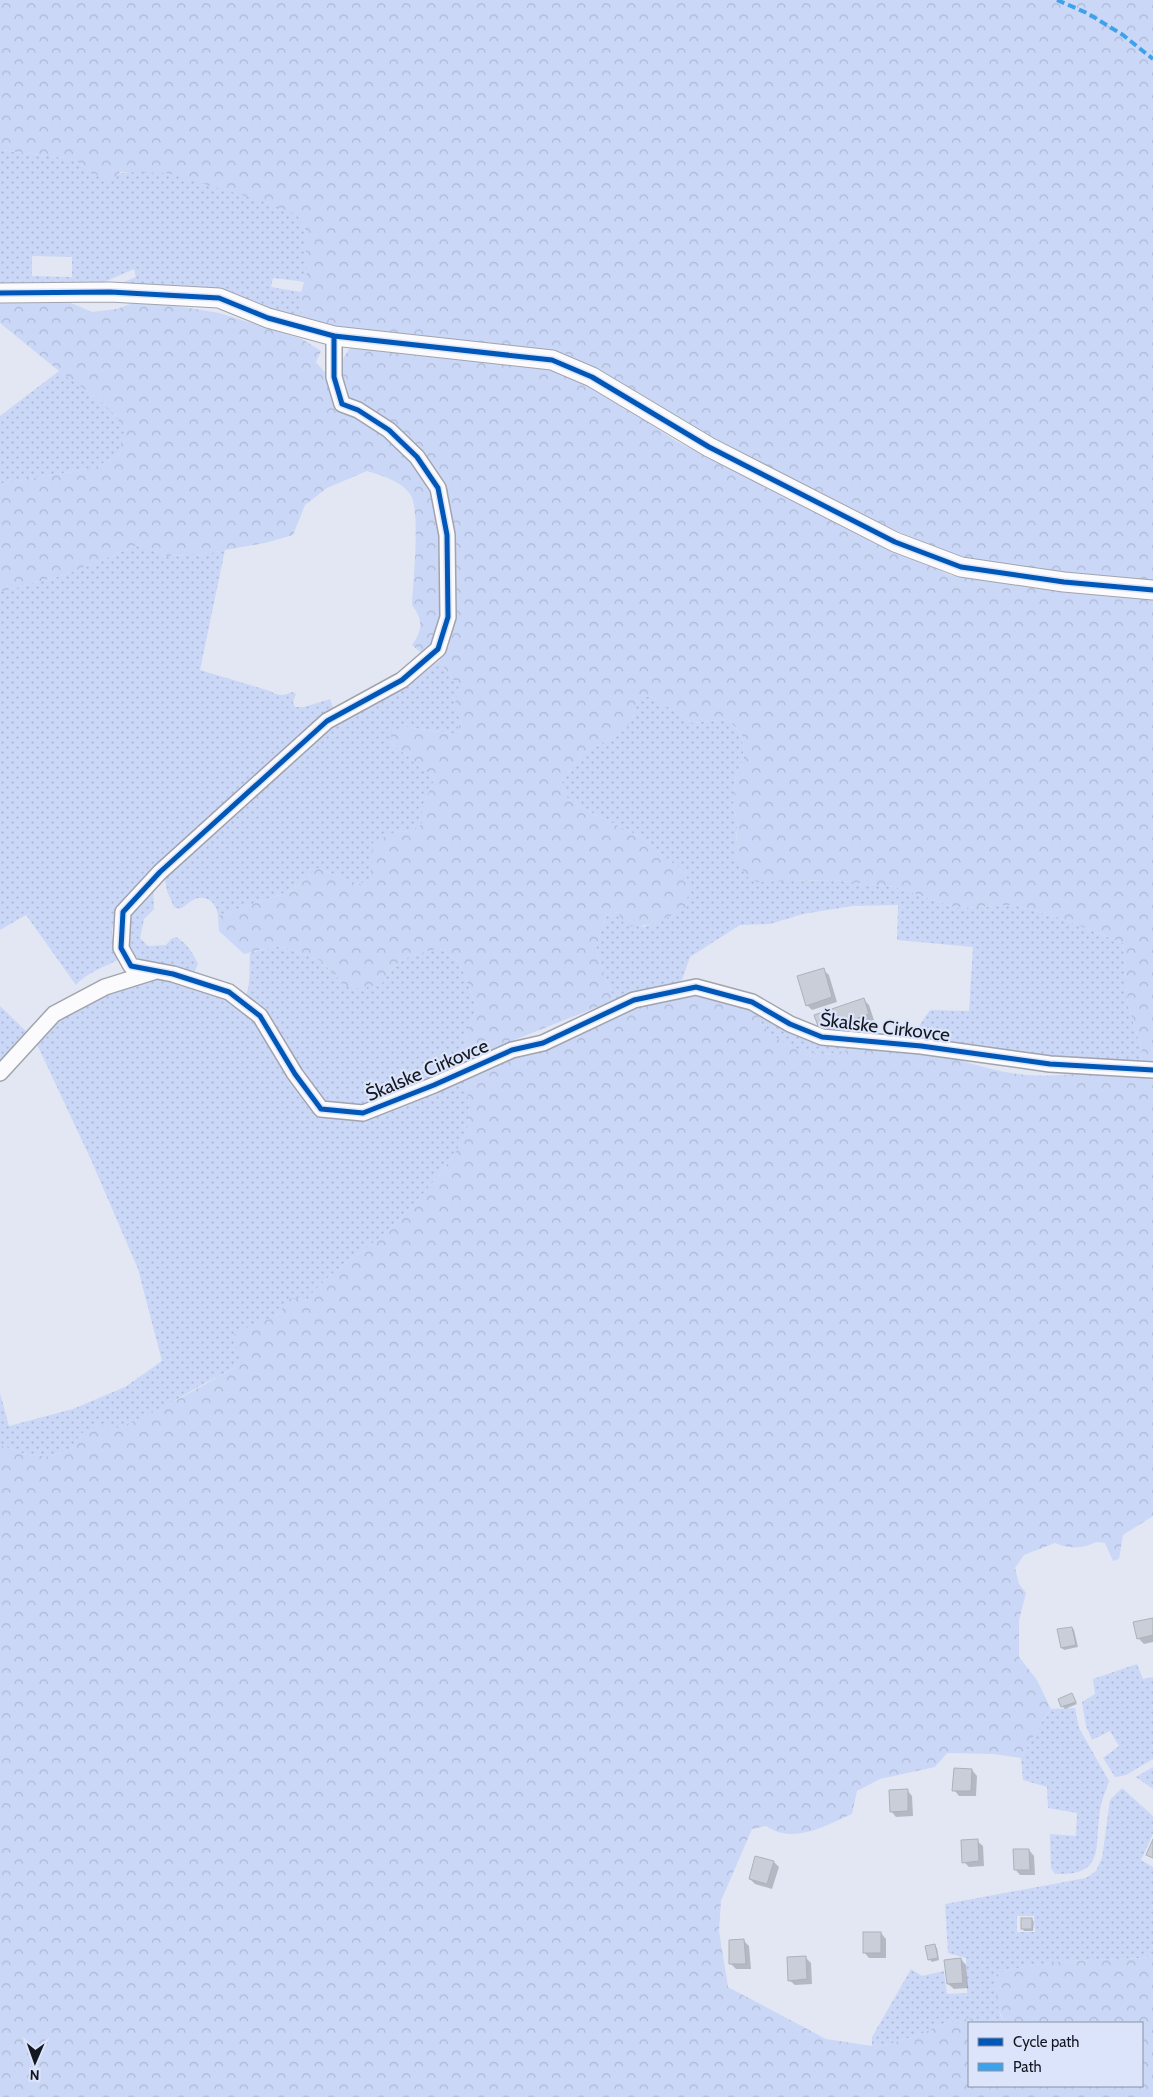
<svg xmlns="http://www.w3.org/2000/svg" width="1153" height="2097" font-family="Cabin,sans-serif">
<defs>
<pattern id="grass-dots" width="8" height="8" patternUnits="userSpaceOnUse" patternTransform="scale(1.25)"><rect width="8" height="8" fill="#cbd7f7"/><path d="M2 2h.1M6 6h.1" fill="none" stroke="#adb8d3" stroke-width="1.8" stroke-linecap="round"/></pattern>
<pattern id="forest-crowns" width="20" height="18" patternUnits="userSpaceOnUse" patternTransform="scale(1.25)"><rect width="20" height="18" fill="#cbd7f7"/><path d="M2 6a3 3 0 1 1 6 0M12 15a3 3 0 1 1 6 0" fill="none" stroke="#adb8d3"/></pattern>
</defs>
<rect width="100%" height="100%" fill="#e2e7f3"/>
<!-- grass -->
<g fill="url(#grass-dots)" fill-rule="evenodd">
<path d="M 0,150 L 73,159 L 100,177 C 121,172 146,169 167,173 C 184,176 289,207 298,215 C 309,226 308,267 306,282 L 273,278 L 271,287 L 301,292 L 303,323 L 116,285 L 136,277 L 134,269 L 100,284 L 0,286 ZM 32,256 L 72,257 L 72,277 L 32,276 Z"/>
<path d="M 59,371 C 75,383 124,412 124,433 C 124,440 120,449 118,456 L 93,468 L 0,484 L 0,416 Z"/>
<path d="M 138,545 L 167,556 L 204,554 L 225,550 L 200,670 L 270,691 C 279,696 283,696 292,692 L 296,694 L 293,702 L 295,707 L 304,707 L 330,699 L 334,711 L 190,837 L 125,898 L 115,912 L 112,933 L 118,960 C 104,967 86,973 76,985 L 26,915 L 0,930 L 0,592 L 67,574 Z"/>
<path d="M 439,661 L 459,687 L 456,704 L 461,722 L 456,734 L 406,727 L 390,742 L 435,778 L 422,807 L 422,824 L 411,831 L 395,832 L 372,864 L 370,880 L 359,884 L 317,868 L 293,890 L 218,916 C 217,904 208,894 195,899 C 190,901 185,906 180,909 L 174,907 L 167,891 L 164,874 L 323,732 L 360,705 L 423,673 Z"/>
<polygon points="651,696 693,723 728,719 742,735 744,759 736,774 733,809 738,821 736,840 790,881 833,880 895,887 957,908 1014,905 1057,917 1123,943 1128,1005 1142,1051 1141,1065 1059,1064 911,1038 930,1010 969,1011 973,947 897,940 898,905 852,906 803,914 770,924 740,925 690,957 681,983 671,983 615,1000 606,981 596,948 606,915 618,912 643,927 664,919 685,908 686,874 639,836 578,806 564,795 562,781 582,754 625,730 632,719 637,698"/>
<path d="M 153,884 L 154,909 L 144,919 L 140,938 L 148,946 L 166,945 L 171,939 L 176,937 C 187,943 193,953 198,964 L 193,975 L 147,962 L 135,956 L 125,937 L 125,920 Z"/>
<path d="M 275,946 L 287,948 L 321,961 L 346,986 L 382,983 C 398,956 410,956 439,948 L 460,963 L 477,1008 L 464,1040 L 469,1058 L 387,1100 L 358,1107 L 346,1107 L 321,1101 L 245,997 C 251,988 249,965 250,953 Z"/>
<path d="M 155,977 L 224,996 L 247,1010 L 279,1053 L 299,1092 L 316,1111 L 336,1116 L 463,1073 C 467,1093 473,1113 466,1133 C 456,1159 406,1216 384,1234 C 358,1256 327,1273 306,1301 L 296,1298 L 270,1321 L 253,1324 L 242,1364 L 198,1387 L 147,1417 L 115,1429 L 80,1434 L 73,1448 L 49,1457 L 22,1453 L 0,1445 L 0,1393 L 9,1426 L 73,1409 L 125,1387 L 162,1361 L 138,1269 L 92,1162 L 35,1040 L 47,1028 L 76,1006 Z"/>
<polygon points="0,1006 31,1036 0,1066"/>
<path d="M 756,1010 L 864,1046 C 850,1050 836,1054 821,1054 C 797,1053 761,1036 756,1010 Z"/>
<polygon points="1137,1664 1143,1679 1153,1677 1153,1759 1126,1775 1115,1777 1103,1758 1119,1746 1110,1731 1092,1740 1086,1726 1082,1702 1095,1694 1093,1679"/>
<path d="M 1075,1708 L 1079,1728 L 1109,1781 C 1106,1791 1101,1801 1100,1811 C 1094,1848 1106,1876 1055,1874 L 1051,1868 L 1050,1834 L 1076,1836 L 1077,1813 L 1048,1808 L 1047,1787 L 1023,1780 L 1021,1758 L 1042,1721 L 1051,1709 Z"/>
<polygon points="1153,1767 1153,1789 1136,1777"/>
<path d="M 1122,1788 L 1153,1816 L 1153,1834 L 1141,1860 L 1153,1867 L 1153,1956 L 1142,1958 C 1092,1961 1042,1958 994,1975 L 1000,2015 L 1005,2023 L 977,2023 L 971,2018 L 942,2024 L 921,2034 L 880,2047 L 872,2046 L 872,2037 L 911,1969 L 922,1976 L 944,1971 L 947,1994 L 967,1993 L 966,1958 L 948,1953 L 945,1904 L 1086,1878 L 1096,1871 L 1102,1858 L 1110,1800 ZM 1017,1916 L 1034,1916 L 1035,1932 L 1017,1932 Z"/>
</g>
<!-- forest -->
<g fill="url(#forest-crowns)">
<polygon points="0,0 1153,0 1153,582 1068,575 954,555 831,503 719,447 603,375 303,323 301,292 307,273 305,229 297,215 269,203 167,173 120,172 110,182 100,177 73,159 0,150"/>
<path d="M 62,299 L 92,312 L 117,309 L 141,300 L 219,313 L 302,339 L 321,351 L 316,362 L 360,413 L 403,446 L 439,499 L 442,626 L 426,657 L 412,645 C 423,629 423,620 412,605 C 413,584 421,508 410,494 C 400,480 382,476 367,471 L 327,488 L 305,505 L 293,535 L 265,543 L 204,554 L 167,556 L 138,545 L 67,574 L 0,592 L 0,484 L 93,468 L 118,456 L 124,432 L 117,417 L 98,399 L 59,371 L 0,323 L 0,302 Z"/>
<path d="M 351,347 L 554,369 L 586,381 L 676,441 L 827,517 L 950,575 L 1068,588 L 1153,595 L 1153,1516 L 1123,1535 L 1119,1559 L 1113,1561 L 1105,1543 L 1096,1542 C 1084,1549 1068,1549 1055,1543 L 1024,1555 L 1015,1568 L 1019,1584 L 1026,1593 L 1019,1620 L 1019,1657 L 1037,1680 L 1051,1709 L 1042,1721 L 1021,1758 L 994,1754 L 947,1753 L 935,1767 L 880,1779 L 857,1791 L 852,1814 C 824,1826 794,1845 766,1826 L 752,1829 L 721,1901 L 719,1931 L 728,1987 L 826,2039 L 872,2046 L 880,2047 L 921,2034 L 942,2024 L 971,2018 L 977,2023 L 969,2023 L 969,2086 L 1142,2086 L 1142,2023 L 1005,2023 C 996,2008 995,1992 994,1975 C 1042,1958 1092,1961 1142,1958 L 1153,1956 L 1153,2097 L 0,2097 L 0,1445 L 22,1453 L 49,1457 L 73,1448 L 80,1434 L 100,1424 L 115,1429 C 160,1412 200,1386 242,1364 L 233,1335 C 240,1332 247,1327 254,1324 C 275,1317 277,1320 288,1299 L 296,1298 L 306,1301 C 327,1273 358,1256 384,1234 C 406,1216 456,1159 466,1133 C 473,1113 467,1093 463,1073 L 657,997 L 682,994 L 714,994 L 756,1010 C 761,1036 798,1053 822,1054 C 836,1054 849,1049 863,1047 C 876,1045 903,1047 916,1050 C 954,1056 989,1072 1027,1075 C 1065,1078 1104,1070 1141,1065 L 1142,1051 L 1128,1005 L 1123,943 L 1057,917 L 1014,905 L 957,908 L 895,887 L 833,880 L 757,882 L 747,877 L 735,857 L 738,821 L 733,809 L 736,774 L 744,759 L 742,735 L 728,719 L 693,723 L 651,696 L 637,699 L 632,719 L 625,730 L 582,754 L 562,781 L 564,795 L 578,806 L 639,836 L 686,874 L 690,887 L 685,908 C 663,920 651,928 625,926 L 618,912 L 606,915 L 596,948 L 606,981 L 615,1000 L 469,1058 L 464,1040 L 477,1008 L 460,963 L 439,948 C 410,956 398,956 382,983 L 361,989 L 346,986 L 321,961 L 287,948 L 275,946 L 244,954 L 219,931 L 218,916 L 293,890 L 317,868 L 359,884 L 370,880 L 373,842 L 395,832 L 411,831 L 422,824 L 422,807 L 435,778 L 390,742 L 392,730 L 406,727 L 455,734 L 461,722 L 455,704 L 459,687 L 439,661 L 449,646 L 455,595 L 446,491 L 430,462 L 408,441 L 343,398 C 340,376 336,365 351,347 Z"/>
</g>
<!-- shadow -->
<g fill="#0003">
<polygon points="823,970 829,975 837,1002 812,1010 807,1005"/>
<polygon points="863,999 869,1005 874,1020 842,1030 838,1026 825,1030 819,1025"/>
<polygon points="1153,1619 1153,1642 1144,1644 1138,1638"/>
<polygon points="1072,1628 1074,1630 1078,1647 1064,1650 1062,1648"/>
<polygon points="1072,1695 1077,1704 1065,1709 1062,1706"/>
<polygon points="972,1770 977,1776 976,1796 959,1796 954,1790"/>
<polygon points="907,1790 912,1796 913,1816 896,1817 891,1811"/>
<polygon points="977,1841 983,1846 984,1866 969,1867 964,1862"/>
<polygon points="1029,1850 1034,1856 1035,1875 1020,1875 1015,1869"/>
<polygon points="756,1857 774,1862 779,1867 772,1889 755,1884 750,1879"/>
<polygon points="1032,1919 1034,1922 1033,1931 1024,1931 1022,1928"/>
<polygon points="881,1933 886,1939 886,1958 869,1958 864,1952"/>
<polygon points="744,1941 749,1946 751,1969 736,1969 731,1964"/>
<polygon points="934,1946 937,1948 939,1960 932,1962 930,1960 927,1947"/>
<polygon points="805,1957 811,1963 812,1984 795,1985 789,1980"/>
<polygon points="961,1959 966,1965 968,1988 954,1989 948,1984"/>
</g>
<!-- building -->
<g fill="#c9ced8" stroke="#adb1bb">
<polygon points="824,968 832,997 806,1006 797,976"/>
<polygon points="864,998 869,1014 836,1026 834,1021 818,1026 814,1015"/>
<polygon points="1153,1618 1153,1635 1137,1639 1133,1622"/>
<polygon points="1072,1627 1076,1645 1061,1648 1057,1629"/>
<polygon points="1072,1693 1076,1702 1061,1707 1058,1699"/>
<polygon points="954,1768 972,1769 971,1791 952,1791"/>
<polygon points="908,1789 908,1811 890,1812 889,1790"/>
<polygon points="978,1839 979,1861 962,1863 961,1840"/>
<polygon points="1153,1839 1153,1858 1146,1855"/>
<polygon points="1013,1849 1029,1849 1030,1870 1014,1870"/>
<polygon points="755,1856 774,1861 767,1884 749,1879"/>
<rect x="1021" y="1918" width="11" height="11"/>
<rect x="863" y="1932" width="18" height="21"/>
<polygon points="744,1939 746,1964 729,1964 729,1940"/>
<polygon points="935,1944 938,1958 928,1960 925,1946"/>
<polygon points="806,1956 807,1979 788,1981 787,1957"/>
<polygon points="961,1958 963,1983 947,1984 944,1960"/>
</g>
<g fill="none" stroke-linecap="round" stroke-linejoin="round">
<!-- minor casing -->
<g stroke="#a1a4ae" stroke-width="18">
<g id="minor">
<polyline points="334,336 334,377 342,404 358,410 389,430 417,457 438,488 447,535 448,617 438,649 402,680 327,721 160,872 123,912 121,948 131,966 173,974 229,992 260,1016 295,1074 321,1109 363,1113 434,1085 512,1050 543,1043 634,1000 696,987 752,1002 790,1024 822,1037 921,1046 1050,1064 1153,1070"/>
<polyline points="0,1073 54,1014 105,987 153,972"/>
</g>
</g>
<!-- tertiary casing -->
<g stroke="#a1a4ae" stroke-width="21">
<polyline id="tertiary" points="0,293 110,292 219,298 268,318 334,336 552,360 592,377 709,447 895,542 961,567 1064,582 1153,590"/>
</g>
<!-- minor -->
<use href="#minor" stroke="#fbfbfd" stroke-width="15"/>
<!-- tertiary -->
<use href="#tertiary" stroke="#fbfbfd" stroke-width="19"/>
<!-- quiet -->
<polyline stroke="#3da2ea" stroke-width="4" stroke-dasharray="8 4" stroke-linecap="butt" points="1057,0 1087,13 1123,35 1153,59"/>
<!-- cycleway casing -->
<g stroke="#dbe4fa" stroke-width="8">
<g id="cycleway">
<polyline points="0,293 110,292 219,298 268,318 334,336 552,360 592,377 709,447 895,542 961,567 1064,582 1153,590"/>
<polyline points="334,336 334,377 342,404 358,410 389,430 417,457 438,488 447,535 448,617 438,649 402,680 327,721 160,872 123,912 121,948 131,966 173,974 229,992 260,1016 295,1074 321,1109 363,1113 434,1085 512,1050 543,1043 634,1000 696,987 752,1002 790,1024 822,1037 921,1046 1050,1064 1153,1070"/>
</g>
</g>
<!-- cycleway -->
<use href="#cycleway" stroke="#0057b8" stroke-width="5"/>
</g>
<g text-anchor="middle" dominant-baseline="central" stroke-width="4.5" stroke-linejoin="round" paint-order="stroke">
<!-- street labels -->
<g font-size="19" fill="#131720" stroke="#dbe4fa">
<text transform="translate(885 1027) rotate(7)">Škalske Cirkovce</text>
<text transform="translate(427 1070) rotate(-23)">Škalske Cirkovce</text>
</g>
</g>
<!-- legend -->
<rect x="968" y="2022" width="175" height="65" fill="#dbe4fa" stroke="#8b92a3"/>
<rect x="978" y="2038" width="25" height="8" fill="#0057b8" stroke="#8b92a3"/>
<text x="1013" y="2047" font-size="15" fill="#131720">Cycle path</text>
<rect x="978" y="2063" width="25" height="8" fill="#3da2ea" stroke="#8b92a3"/>
<text x="1013" y="2072" font-size="15" fill="#131720">Path</text>
<!-- north arrow -->
<g transform="translate(35 2062) rotate(182)" stroke="#dbe4fa" stroke-width="4" paint-order="stroke">
<path d="M0-4L9 19L0 12L-9 19Z" fill="#131720"/>
<text y="-8" font-size="14" font-weight="bold" text-anchor="middle" fill="#131720">N</text>
</g>
</svg>
